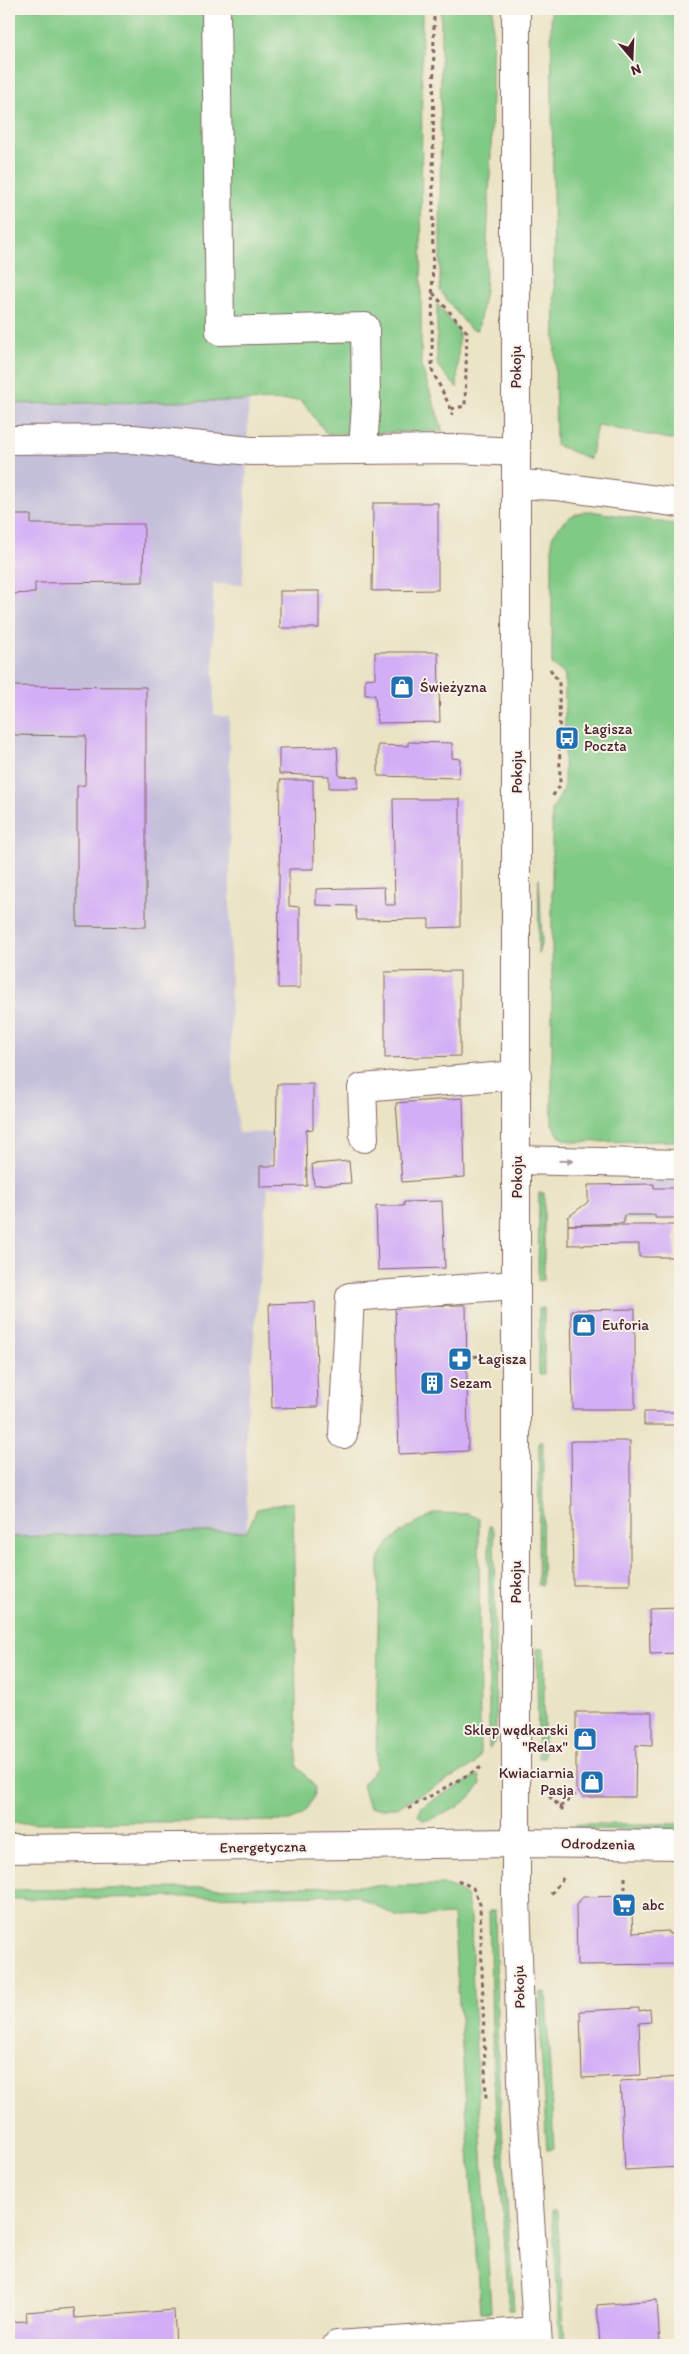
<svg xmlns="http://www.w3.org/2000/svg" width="689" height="2354" font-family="Itim,sans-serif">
<rect width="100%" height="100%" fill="#f7f3e8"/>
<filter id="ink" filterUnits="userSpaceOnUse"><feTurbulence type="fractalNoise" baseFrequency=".02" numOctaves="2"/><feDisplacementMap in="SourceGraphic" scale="10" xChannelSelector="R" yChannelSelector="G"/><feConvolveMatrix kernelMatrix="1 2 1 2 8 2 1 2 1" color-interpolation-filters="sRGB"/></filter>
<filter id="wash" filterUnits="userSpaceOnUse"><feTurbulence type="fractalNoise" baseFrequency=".0096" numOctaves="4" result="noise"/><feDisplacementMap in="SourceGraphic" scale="20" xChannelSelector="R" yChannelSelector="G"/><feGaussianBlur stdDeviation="1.12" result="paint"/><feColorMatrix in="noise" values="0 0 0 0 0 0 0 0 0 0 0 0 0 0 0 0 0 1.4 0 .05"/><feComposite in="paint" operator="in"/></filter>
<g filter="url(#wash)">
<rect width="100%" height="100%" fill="#eae3c4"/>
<!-- industrial -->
<g fill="#c5c0da">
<polygon points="9,9 249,388 243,585 213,584 214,715 229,717 231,1048 238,1133 273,1132 246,1425 247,1531 9,1537"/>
<rect x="621" y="1181" width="59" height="39"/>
</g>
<!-- green -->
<g fill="#81ca86" stroke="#667458">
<polygon points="9,9 422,9 421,365 443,431 327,434 301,400 9,404"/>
<polygon points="441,9 493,9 491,151 485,290 478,330 470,329 440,291"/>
<polygon points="551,9 680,9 680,441 597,425 590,459 556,445"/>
<polygon points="437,304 459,332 457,388 437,365"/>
<path d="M 590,511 L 680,525 L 680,1141 L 571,1142 L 559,1136 L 552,1124 L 552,810 L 564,789 L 565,675 L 552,664 L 552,537 C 563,520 569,514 590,511 Z"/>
<polygon points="539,878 542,941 538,954"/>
<polygon points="539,1193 544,1193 544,1280 538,1281"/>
<polygon points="544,1308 544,1374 539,1374 539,1309"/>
<polygon points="539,1441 543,1441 542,1585 538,1585"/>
<path d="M 293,1502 L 297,1766 L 315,1787 C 312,1805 307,1815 289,1821 L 9,1823 L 9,1537 L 247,1531 L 257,1509 Z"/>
<path d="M 435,1513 L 468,1514 L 479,1518 L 480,1756 L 474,1765 L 396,1808 L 369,1808 L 362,1785 L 376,1768 L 379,1560 C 389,1534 412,1526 435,1513 Z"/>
<polygon points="489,1526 492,1526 494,1531 496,1740 489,1749"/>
<polygon points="544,1648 544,1758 538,1758 537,1649"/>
<path d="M 479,1775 L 481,1784 C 466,1805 448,1814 424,1821 L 418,1816 L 422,1806 Z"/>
<polygon points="576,1824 680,1824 680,1830 576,1829"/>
<polygon points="446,1885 457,1889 466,1896 471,1918 473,1997 491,2312 480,2312 453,1915 398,1917 355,1895 9,1899 9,1890"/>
<polygon points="489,1911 495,1911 498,2067 514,2310 509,2310 493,2066"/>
<polygon points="546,1992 554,2149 547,2150 541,2049 540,1993"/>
<polygon points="552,2211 557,2211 565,2345 561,2345"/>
</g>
<g id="blocks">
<!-- building -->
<g fill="#d3aef6">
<polygon points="373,503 438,503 438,590 372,591"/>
<polygon points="9,515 31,515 31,524 144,524 143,582 35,583 35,593 9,594"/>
<rect x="280" y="591" width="39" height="37"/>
<polygon points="375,652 438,652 440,722 377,723 375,695 365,695 365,679 375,678"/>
<polygon points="9,686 146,687 146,927 77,926 77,786 85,785 86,736 9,735"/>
<polygon points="408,742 452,743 452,758 460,759 459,778 378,776 378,745 408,746"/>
<polygon points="337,747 339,776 358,777 358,788 329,788 329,776 279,774 279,748"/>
<polygon points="280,780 313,780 314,869 289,869 289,906 300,907 300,988 278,988"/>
<polygon points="393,799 460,799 460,927 429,928 429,919 357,920 355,906 316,905 316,889 384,887 385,905 395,905"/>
<polygon points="460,971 460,1056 385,1058 385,972"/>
<polygon points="277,1084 313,1084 313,1129 306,1130 307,1186 260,1187 260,1166 276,1166"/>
<polygon points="463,1098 465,1177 402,1182 396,1103"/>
<polygon points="349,1161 351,1183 314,1185 312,1164"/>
<polygon points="654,1184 654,1188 680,1188 680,1218 655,1218 655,1215 624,1215 624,1223 568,1225 568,1217 588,1202 588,1185"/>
<polygon points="442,1201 445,1268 378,1270 376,1206 404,1206 404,1202"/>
<polygon points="568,1225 675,1225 675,1257 639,1257 639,1244 568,1245"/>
<polygon points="315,1302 318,1407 272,1408 269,1304"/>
<polygon points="466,1305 468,1451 399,1454 395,1306"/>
<polygon points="635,1309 635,1409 573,1409 571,1310"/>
<polygon points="644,1412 674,1412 675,1425 644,1425"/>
<polygon points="571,1441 630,1441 630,1585 573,1585"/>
<polygon points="680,1608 680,1653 650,1654 649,1609"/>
<polygon points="576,1712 652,1712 652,1746 636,1745 635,1797 583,1797 576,1789"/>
<polygon points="631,1896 633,1933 669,1931 669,1934 680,1934 680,1964 577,1965 576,1905 583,1897"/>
<polygon points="639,2008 639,2011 650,2009 651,2022 639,2023 641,2075 582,2078 580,2011"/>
<polygon points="680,2077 680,2167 625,2170 620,2081"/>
<polygon points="657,2300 660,2345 600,2345 597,2305"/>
<polygon points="74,2308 75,2318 174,2310 176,2345 9,2345 9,2322 27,2321 26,2312"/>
</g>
</g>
</g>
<g filter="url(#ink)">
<use href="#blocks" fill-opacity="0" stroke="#826461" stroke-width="1"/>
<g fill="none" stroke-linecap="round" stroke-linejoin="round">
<!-- minor casing -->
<g stroke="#826461" stroke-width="30">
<g id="minor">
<polyline points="216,9 220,331 365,327 366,404 363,449"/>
<polyline points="516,9 516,1898 523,2108 538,2345"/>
<polyline points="9,440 133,439 251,451 457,449 516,452"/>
<polyline points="516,484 555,486 680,503"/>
<polyline points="364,1138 362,1088 517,1075"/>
<polyline points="517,1160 680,1164"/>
<polyline points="343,1434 350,1297 516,1285"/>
<polyline points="9,1849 516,1843 680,1845"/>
<polyline points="337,2345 537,2331"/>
</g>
</g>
<!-- path -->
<g stroke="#826461" stroke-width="3" stroke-dasharray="4 4" stroke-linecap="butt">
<polyline points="434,9 432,370 451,409 452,415"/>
<polyline points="433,293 467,332 465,406 451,409"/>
<polyline points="550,669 559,682 560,786 551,798"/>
<polyline points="466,1357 483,1356"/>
<polyline points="549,1796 563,1810"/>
<polyline points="560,1807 579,1792"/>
<polyline points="408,1809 483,1766"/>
<polyline points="625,1877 625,1896"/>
<polyline points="458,1880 473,1888 480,1904 486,2098"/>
<polyline points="551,1894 564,1877"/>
</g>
<!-- minor -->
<use href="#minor" stroke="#fff" stroke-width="28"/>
</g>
<!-- one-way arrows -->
<defs><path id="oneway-solid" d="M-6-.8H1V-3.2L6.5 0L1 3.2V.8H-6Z" transform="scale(1.25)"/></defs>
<use fill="#ae9aa0" href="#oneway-solid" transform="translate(566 1161) rotate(1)"/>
</g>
<!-- icons -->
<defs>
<g id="shop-square" transform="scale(1.25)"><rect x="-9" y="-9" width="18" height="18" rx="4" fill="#1f6fb2" stroke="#f7f3e8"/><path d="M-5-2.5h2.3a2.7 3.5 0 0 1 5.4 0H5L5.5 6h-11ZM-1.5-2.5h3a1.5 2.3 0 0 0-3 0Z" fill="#fff"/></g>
<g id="bus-square" transform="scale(1.25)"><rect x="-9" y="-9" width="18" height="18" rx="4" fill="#1f6fb2" stroke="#f7f3e8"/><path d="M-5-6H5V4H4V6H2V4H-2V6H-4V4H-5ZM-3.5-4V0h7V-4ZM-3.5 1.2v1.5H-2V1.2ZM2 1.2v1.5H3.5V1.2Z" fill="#fff"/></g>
<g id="pharmacy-square" transform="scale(1.25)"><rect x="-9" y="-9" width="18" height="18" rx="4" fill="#1f6fb2" stroke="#f7f3e8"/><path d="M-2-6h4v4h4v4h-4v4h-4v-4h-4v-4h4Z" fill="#fff"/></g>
<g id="building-square" transform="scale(1.25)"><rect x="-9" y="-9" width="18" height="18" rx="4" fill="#1f6fb2" stroke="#f7f3e8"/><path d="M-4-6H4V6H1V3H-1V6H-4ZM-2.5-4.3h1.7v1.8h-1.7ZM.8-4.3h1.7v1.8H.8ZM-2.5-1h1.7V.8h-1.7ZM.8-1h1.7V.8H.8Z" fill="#fff"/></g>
<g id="supermarket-square" transform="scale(1.25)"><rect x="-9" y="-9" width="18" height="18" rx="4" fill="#1f6fb2" stroke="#f7f3e8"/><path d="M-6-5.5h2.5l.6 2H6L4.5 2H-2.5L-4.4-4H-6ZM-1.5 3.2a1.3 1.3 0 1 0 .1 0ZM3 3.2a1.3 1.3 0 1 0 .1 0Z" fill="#fff"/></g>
</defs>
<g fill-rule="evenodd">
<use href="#shop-square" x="402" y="687"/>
<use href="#bus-square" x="567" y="738"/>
<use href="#shop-square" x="584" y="1325"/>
<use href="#pharmacy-square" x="460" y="1359"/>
<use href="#building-square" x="432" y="1383"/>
<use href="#shop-square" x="585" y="1739"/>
<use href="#shop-square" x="592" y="1782"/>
<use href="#supermarket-square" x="624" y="1905"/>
</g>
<g text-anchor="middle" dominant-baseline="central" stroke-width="4" stroke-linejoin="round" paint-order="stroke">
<!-- street labels -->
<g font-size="15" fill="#4a1f2b" stroke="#f7f3e8">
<text transform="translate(516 367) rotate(-90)">Pokoju</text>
<text transform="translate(517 772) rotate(-90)">Pokoju</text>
<text transform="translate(517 1177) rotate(-90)">Pokoju</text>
<text transform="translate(516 1582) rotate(-90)">Pokoju</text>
<text transform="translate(598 1844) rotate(1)">Odrodzenia</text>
<text transform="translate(263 1847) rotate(-1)">Energetyczna</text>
<text transform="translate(519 1987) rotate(-92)">Pokoju</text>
</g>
<!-- poi labels -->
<g font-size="15" fill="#4a1f2b" stroke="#f7f3e8" text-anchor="start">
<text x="420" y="687">Świeżyzna</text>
<text x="584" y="729">Łagisza<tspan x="584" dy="17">Poczta</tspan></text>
<text x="602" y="1325">Euforia</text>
<text x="478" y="1359">Łagisza</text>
<text x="450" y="1383">Sezam</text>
<text x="568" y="1730" text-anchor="end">Sklep wędkarski<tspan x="568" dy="17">"Relax"</tspan></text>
<text x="574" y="1773" text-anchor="end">Kwiaciarnia<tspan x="574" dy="17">Pasja</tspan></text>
<text x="642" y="1905">abc</text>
</g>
</g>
<!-- margin -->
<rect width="689" height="2354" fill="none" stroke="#f7f3e8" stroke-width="30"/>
<!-- north arrow -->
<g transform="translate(632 58) rotate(161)" stroke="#f7f3e8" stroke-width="4" paint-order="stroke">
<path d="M0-4L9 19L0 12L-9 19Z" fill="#4a1f2b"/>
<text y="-8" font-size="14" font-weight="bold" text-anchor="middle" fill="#4a1f2b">N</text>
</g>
</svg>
